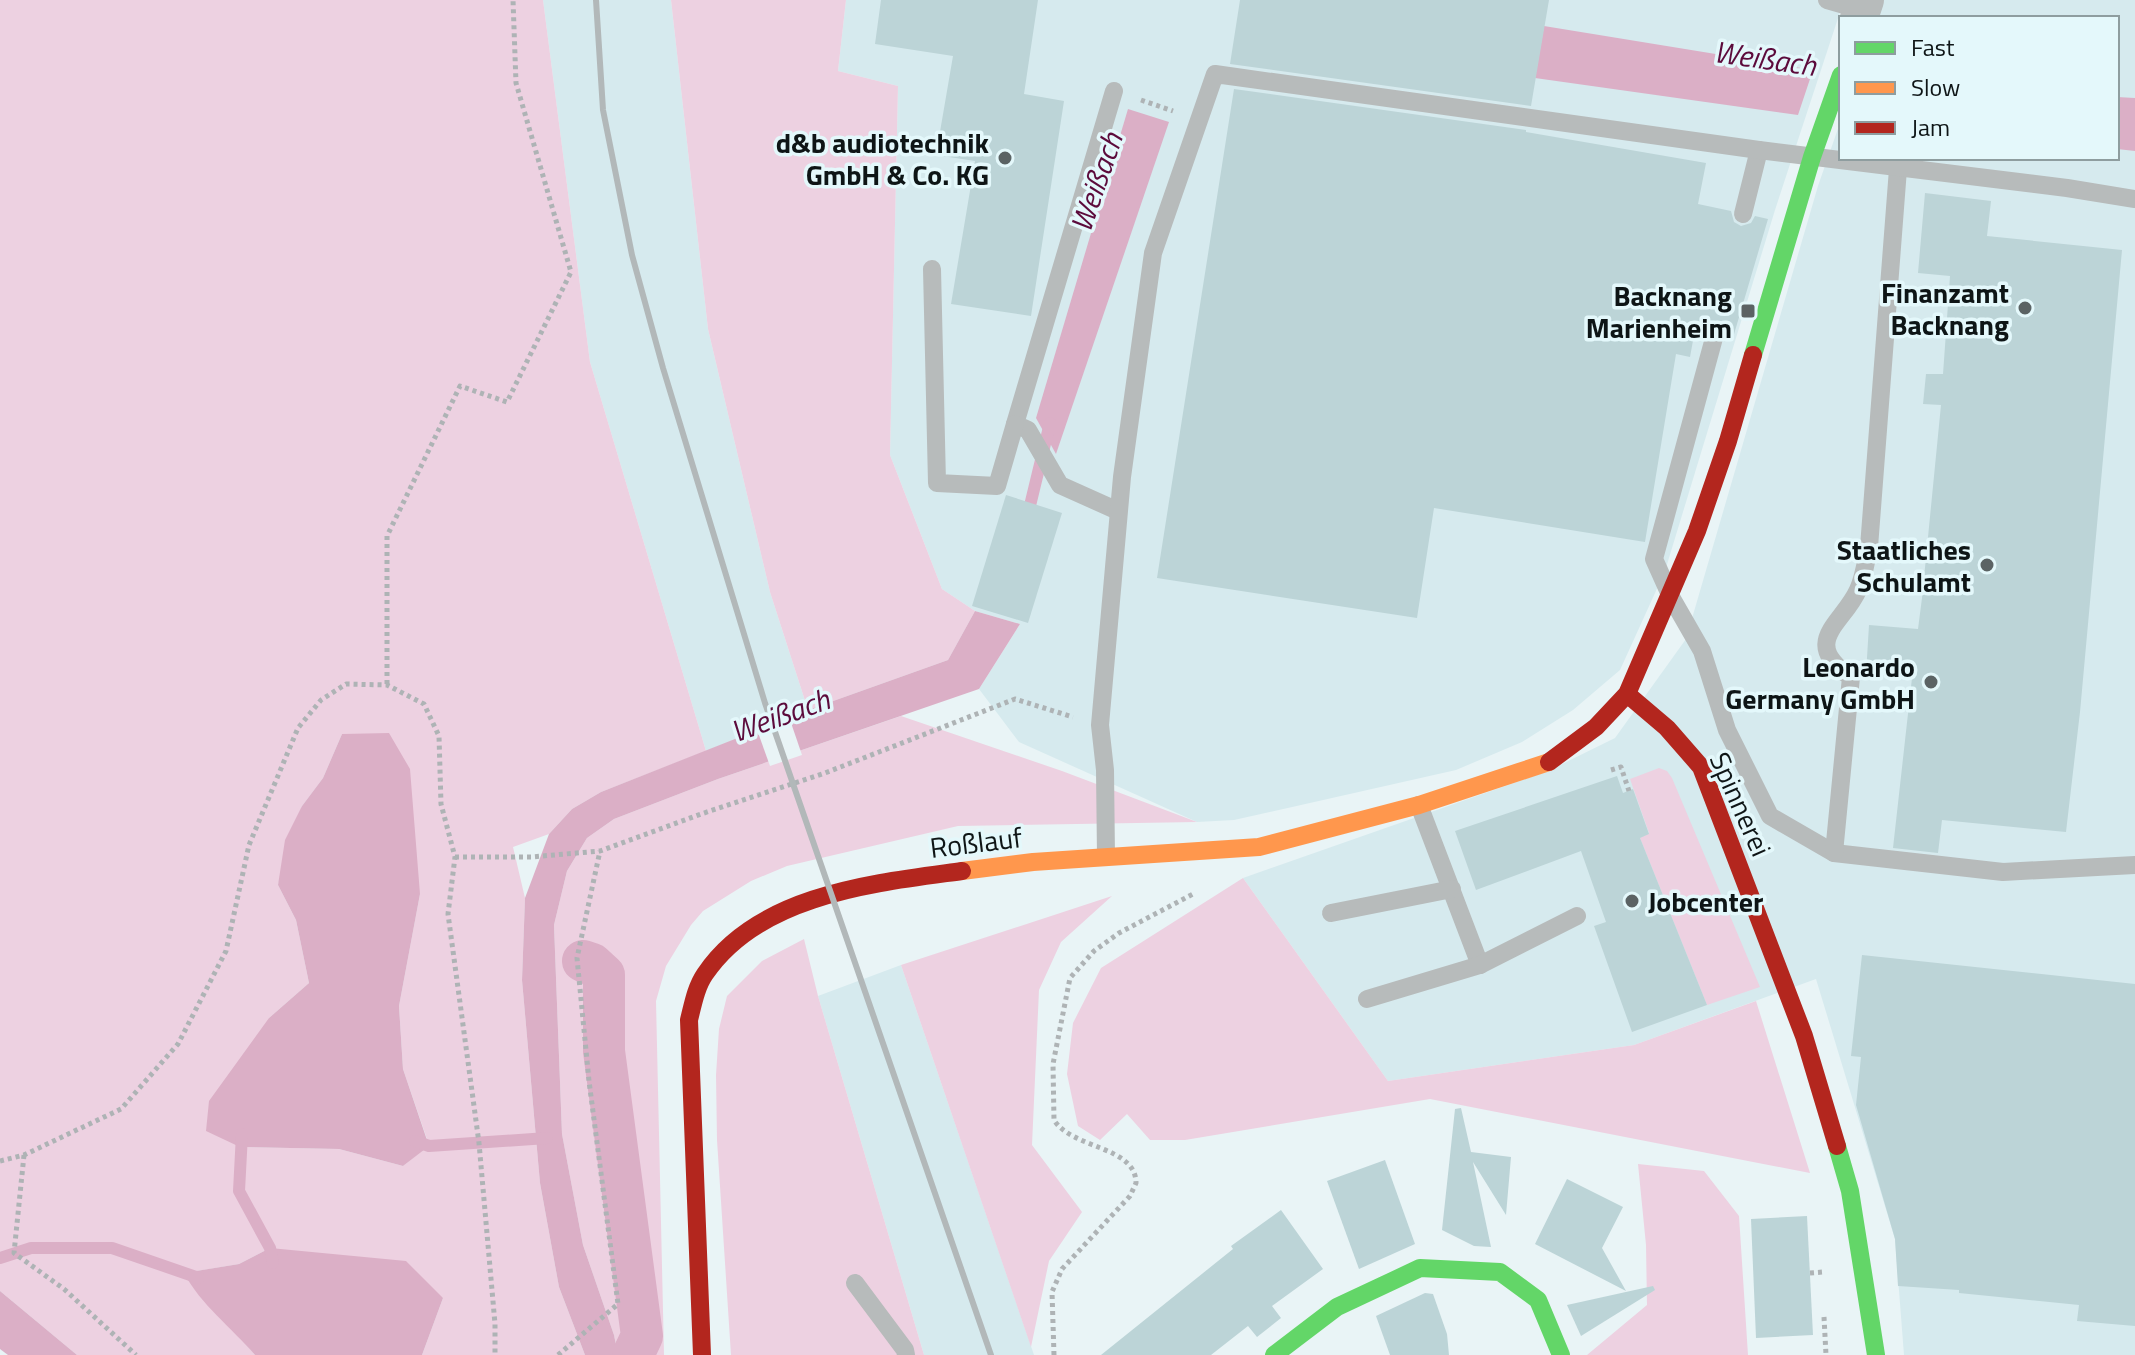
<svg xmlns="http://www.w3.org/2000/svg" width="2135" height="1355" font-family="'Titillium Web',sans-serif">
<rect width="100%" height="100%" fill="#e9f4f6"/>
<!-- built -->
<g fill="#d6eaee">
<polygon points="543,0 671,0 708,329 770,592 808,710 706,751 590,362"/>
<polygon points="846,0 1844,0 1775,210 1665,571 1620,670 1573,710 1522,742 1456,770 1234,820 1197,822 1019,742 979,689 1020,624 975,611 942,589 890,455 898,86 838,71"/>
<polygon points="1884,0 2135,0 2135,1355 1904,1355 1895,1239 1816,979 1634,1045 1388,1081 1243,878 1548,771 1615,738 1686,639 1818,186 1841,120 1841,158 2117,158 2117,18 1877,18"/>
<polygon points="901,965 1034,1355 924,1355 818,996"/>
</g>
<!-- green -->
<g fill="#edd1e1" fill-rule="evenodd">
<path d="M 0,0 L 543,0 L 590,362 L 706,751 L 601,792 L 572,809 L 549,834 L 513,847 L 525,898 L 522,980 L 540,1183 L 559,1287 L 585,1355 L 422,1355 L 443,1298 L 270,1248 L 239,1264 L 185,1273 L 255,1355 L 77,1355 L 0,1291 ZM 342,734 L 420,894 L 399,1006 L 403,1069 L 429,1145 L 403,1166 L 339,1149 L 240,1147 L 269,1018 L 309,983 L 296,920 L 278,885 L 302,806 L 323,778 Z"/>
<polygon points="671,0 846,0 838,71 898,86 890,455 942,589 975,611 948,660 808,710 770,592 708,329"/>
<polygon points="901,716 1062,771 1197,822 958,826 787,866 751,881 703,911 691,925 666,966 656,1001 664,1355 618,1355 614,1335 583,1245 562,1134 554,925 567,871 587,838 614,819 718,779"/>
<polygon points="1659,768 1667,771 1672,778 1760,987 1707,1005 1640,838 1649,833 1630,779"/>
<polygon points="1243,878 1388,1081 1634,1045 1756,1001 1810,1173 1430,1099 1185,1140 1150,1140 1127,1114 1100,1140 1078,1126 1067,1074 1073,1023 1101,968"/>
<polygon points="1112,896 1061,942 1039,990 1032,1145 1082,1212 1049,1261 1031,1347 901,965"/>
<polygon points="804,939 818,996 924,1355 731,1355 717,1140 716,1075 719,1029 727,996 762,961"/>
<polygon points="1638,1164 1704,1171 1739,1216 1748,1355 1587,1355 1647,1305 1646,1245"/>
</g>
<!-- water -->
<g fill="#dbafc6">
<polygon points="1544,26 1813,70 1798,115 1535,78"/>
<polygon points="2117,97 2135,98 2135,151 2117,149"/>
<polygon points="1128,109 1169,122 1056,454 1036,418"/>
<polygon points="975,611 1020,624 979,689 718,779 614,819 587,838 567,871 554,925 562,1134 583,1245 614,1335 618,1355 585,1355 559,1287 540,1183 522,980 525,898 549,834 572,809 601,792 808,710 948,660"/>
<polygon points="389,733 410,769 420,894 399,1006 403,1069 429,1146 403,1166 339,1149 240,1147 206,1131 209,1101 269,1018 309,983 296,920 278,885 285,840 302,806 323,778 342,734"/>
<path d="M 270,1248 L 406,1261 L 443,1298 L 422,1355 L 255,1355 C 231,1327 201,1305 184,1273 L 239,1264 Z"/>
<polygon points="0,1291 77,1355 8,1355 0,1349"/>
</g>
<!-- pier -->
<polygon fill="#e9f4f6" points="788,714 802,755 770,766 756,727"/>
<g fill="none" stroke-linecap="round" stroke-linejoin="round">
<!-- stream -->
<g stroke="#dbafc6" stroke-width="12">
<polyline points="1027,518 1050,423"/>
<polyline points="242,1134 239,1191 270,1248 273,1263"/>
<polyline points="415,1141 429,1146 547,1138"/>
<polyline points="0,1258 31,1248 112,1248 199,1278"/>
</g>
<!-- canal -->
<polyline stroke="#dbafc6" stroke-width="42" points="583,961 592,964 604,975 604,1051 642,1336 633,1355"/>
</g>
<!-- building -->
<g fill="#bcd4d7">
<polygon points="881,0 1038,0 1024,94 1064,101 1031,316 951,304 975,161 936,155 953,56 875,44"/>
<polygon points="1240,0 1549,0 1531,106 1230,64"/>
<polygon points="1234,89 1526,130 1526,132 1706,163 1698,204 1731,211 1734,222 1741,226 1751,223 1755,216 1768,219 1732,341 1726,340 1722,329 1712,326 1705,330 1702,336 1694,335 1690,357 1676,354 1645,542 1434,508 1417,618 1157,578"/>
<polygon points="1925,193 1991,201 1987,236 2122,250 2080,712 2066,832 1942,820 1938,853 1893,848 1912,678 1866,674 1869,625 1918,629 1922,598 1941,405 1923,404 1926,374 1943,374 1950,276 1918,273"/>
<polygon points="1006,495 1062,513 1028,623 972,606"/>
<polygon points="1617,776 1623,793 1633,789 1649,834 1640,838 1707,1005 1632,1032 1594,926 1606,922 1581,851 1476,890 1455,831"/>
<polygon points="1862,955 2135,984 2135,1326 2077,1321 2079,1305 1959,1293 1959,1290 1898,1286 1895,1239 1856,1105 1861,1057 1851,1056"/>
<polygon points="1461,1108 1471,1152 1511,1157 1506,1215 1473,1162 1491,1247 1474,1246 1442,1230 1455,1109"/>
<polygon points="1385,1160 1415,1244 1359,1269 1327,1181"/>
<polygon points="1567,1179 1623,1207 1602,1248 1626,1291 1535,1244"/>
<polygon points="1281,1210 1323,1269 1272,1306 1281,1318 1257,1337 1248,1326 1211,1355 1101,1355 1233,1249 1231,1246"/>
<polygon points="1807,1216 1813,1335 1756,1338 1751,1219"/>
<polygon points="1653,1286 1655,1290 1581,1336 1567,1305"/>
<polygon points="1425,1293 1433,1294 1447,1334 1449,1355 1390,1355 1376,1316"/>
</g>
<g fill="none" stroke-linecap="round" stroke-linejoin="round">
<!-- path -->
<g stroke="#aeb3b5" stroke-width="5" stroke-dasharray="4 4" stroke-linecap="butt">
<polyline points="1141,100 1173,111"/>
<polyline points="387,684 387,536 460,386 507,402 571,272 516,83 513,0"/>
<polyline points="1611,770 1621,767 1629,791"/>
<polyline points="455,857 531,857 600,851 701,814 825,773 1015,699 1073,717"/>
<polyline points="24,1155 14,1253 64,1289 136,1355"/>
<polyline points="0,1161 24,1155 121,1109 178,1044 226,951 249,845 298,728 321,700 346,684 387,685 424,704 439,736 441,804 455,857 448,914 479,1143 495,1324 495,1355"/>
<polyline points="1810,1273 1823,1272"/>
<polyline points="1824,1317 1826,1355"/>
<polyline points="558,1355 618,1304 589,1081 577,958 600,851"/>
<path d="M 1054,1355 L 1052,1292 L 1062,1269 L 1130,1196 L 1136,1183 C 1136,1146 1072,1149 1054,1120 L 1053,1064 L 1070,978 L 1094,951 L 1119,933 L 1193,894"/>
</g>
<!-- lane -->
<g stroke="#b7bbbb" stroke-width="18">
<polyline points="1827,0 1862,10"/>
<polyline points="1114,91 1015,424 1028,430 1060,485 1118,511"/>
<polyline points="1743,214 1759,150"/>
<polyline points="932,269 937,483 997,486 1015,424"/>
<polyline points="1714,338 1654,559 1671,597 1702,651 1727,730 1770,816 1834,853 2003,872 2135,865"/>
<polyline points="1419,805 1480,965"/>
<path d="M 1834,853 L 1851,677 C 1799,642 1843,624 1858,590 C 1864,577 1866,561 1869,547 L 1898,169"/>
<polyline points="1106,857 1105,770 1100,725 1122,477 1153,253 1215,74 1759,150 2067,188 2135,199"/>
<polyline points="1331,913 1452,889"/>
<polyline points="1367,999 1480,965 1577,916"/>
<polyline points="855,1283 905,1350 906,1355"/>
</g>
<!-- street -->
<polyline stroke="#b7bbbb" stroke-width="38" points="1859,18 1865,0"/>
<!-- fast -->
<g stroke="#63d668" stroke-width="18">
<polyline points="1753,355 1812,157 1841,75"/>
<polyline points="1837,1146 1850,1191 1876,1355"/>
<polyline points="1274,1355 1337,1307 1420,1268 1500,1272 1538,1300 1561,1355"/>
</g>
<!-- slow -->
<polyline stroke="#ff974d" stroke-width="18" points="962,871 1033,862 1259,847 1419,805 1549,762"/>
<!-- jam -->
<g stroke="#b3261e" stroke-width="18">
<polyline points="1627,694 1667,728 1701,767 1804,1036 1837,1146"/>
<polyline points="1549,762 1596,727 1627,694 1697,531 1728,441 1753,355"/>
<path d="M 702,1355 L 689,1020 C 693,1004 696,987 705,974 C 759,894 875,883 962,871"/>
</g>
<!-- rail -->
<polyline stroke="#b2b8b9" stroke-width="6" points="596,0 603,110 632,255 663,368 765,703 991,1355"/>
</g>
<!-- markers -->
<g fill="#5b6364" stroke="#e4f8fb" stroke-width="3">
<circle cx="1005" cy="158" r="8"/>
<circle cx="2025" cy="308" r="8"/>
<rect x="1740" y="303" width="16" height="16" rx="4"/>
<circle cx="1987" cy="565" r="8"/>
<circle cx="1931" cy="682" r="8"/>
<circle cx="1632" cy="901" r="8"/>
</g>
<g text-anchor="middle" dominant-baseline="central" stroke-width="7" stroke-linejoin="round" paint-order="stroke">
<!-- poi labels -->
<g font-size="28" font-weight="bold" fill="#0e1516" stroke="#e4f8fb" text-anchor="end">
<text x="989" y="142">d&amp;b audiotechnik<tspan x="989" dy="32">GmbH &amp; Co. KG</tspan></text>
<text x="2009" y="292">Finanzamt<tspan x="2009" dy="32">Backnang</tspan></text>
<text x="1732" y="295">Backnang<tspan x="1732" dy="32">Marienheim</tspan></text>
<text x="1971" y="549">Staatliches<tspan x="1971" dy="32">Schulamt</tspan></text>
<text x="1915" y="666">Leonardo<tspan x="1915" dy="32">Germany GmbH</tspan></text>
<text x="1648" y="901" text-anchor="start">Jobcenter</text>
</g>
<!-- street labels -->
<g font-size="28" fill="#0e1516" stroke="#e4f8fb">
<text transform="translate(1741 804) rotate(66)">Spinnerei</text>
<text transform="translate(976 842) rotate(-7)">Roßlauf</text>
</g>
<!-- water labels -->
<g font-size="30" font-style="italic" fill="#5c0b3c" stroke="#e4f8fb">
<text transform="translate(1765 58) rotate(8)">Weißach</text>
<text transform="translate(1096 182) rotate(-71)">Weißach</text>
<text transform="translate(780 715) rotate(-20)">Weißach</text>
</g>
</g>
<!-- legend -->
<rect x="1839" y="16" width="280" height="144" fill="#e4f8fb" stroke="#8e9d9f" stroke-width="2"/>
<rect x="1855" y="42" width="40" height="12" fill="#63d668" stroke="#8e9d9f" stroke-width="2"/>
<text x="1911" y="56" font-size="24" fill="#0e1516">Fast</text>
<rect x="1855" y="82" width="40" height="12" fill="#ff974d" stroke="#8e9d9f" stroke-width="2"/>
<text x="1911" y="96" font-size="24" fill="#0e1516">Slow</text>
<rect x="1855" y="122" width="40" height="12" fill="#b3261e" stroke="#8e9d9f" stroke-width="2"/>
<text x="1911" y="136" font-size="24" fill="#0e1516">Jam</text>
</svg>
